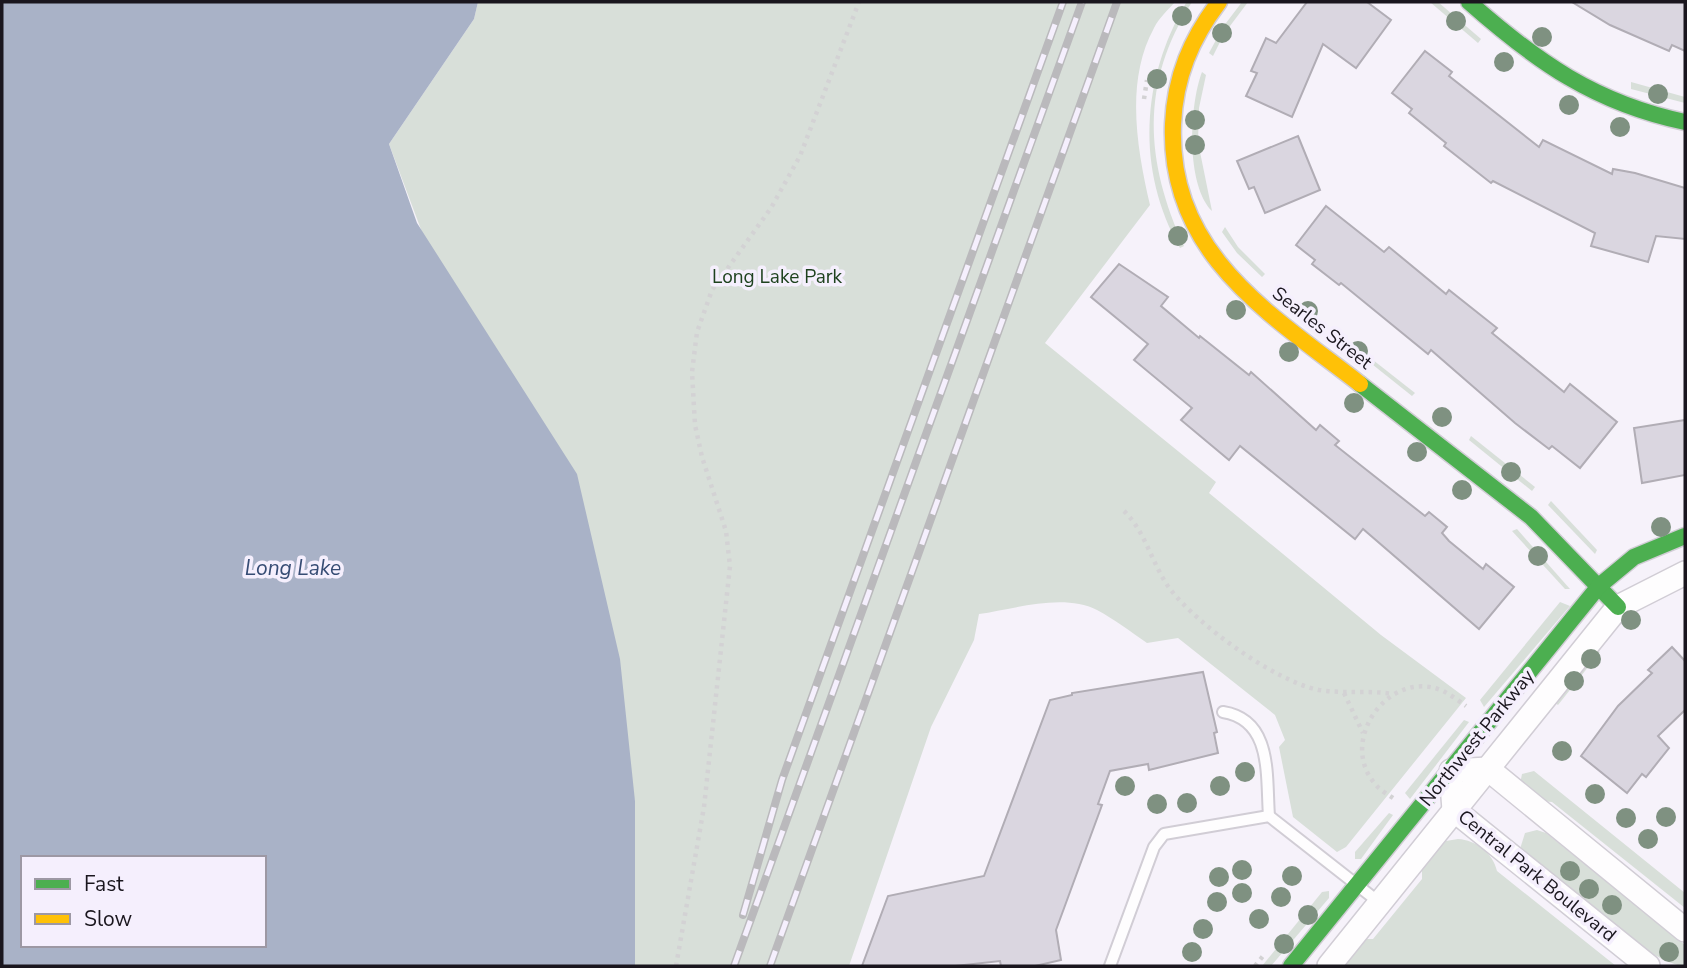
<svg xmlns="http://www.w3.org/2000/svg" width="1687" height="968" font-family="'Nunito Sans',sans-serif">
<rect width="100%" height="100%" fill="#f6f2fa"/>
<!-- green -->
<g fill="#d8dfd9">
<path d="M 478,2 L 1175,2 C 1168,10 1159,18 1154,28 C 1125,81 1137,149 1150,205 L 1045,343 L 1216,482 L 1209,493 L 1381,635 L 1466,698 L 1346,847 L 1337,852 L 1293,817 L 1279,747 L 1285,740 L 1275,715 L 1178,638 L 1147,643 C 1131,632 1114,619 1097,610 C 1063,593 1014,609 979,614 L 974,640 L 931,727 L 849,966 L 635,966 L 635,801 L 389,144 L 474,19 Z"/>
<path d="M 1192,2 C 1140,83 1145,161 1184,246 L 1180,248 C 1136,170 1141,79 1186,3 Z"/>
<polygon points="1242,2 1248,2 1224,34 1213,56 1209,53 1223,27"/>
<polygon points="1430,2 1438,2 1481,39 1478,43"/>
<path d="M 1202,72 L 1206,75 L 1199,108 L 1198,142 L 1212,211 C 1186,185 1189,106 1202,72 Z"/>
<polygon points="1631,82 1685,97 1685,103 1631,89"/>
<polygon points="1225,227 1238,247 1265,274 1262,277 1237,253 1222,232"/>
<polygon points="1345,338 1415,393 1412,396 1343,341"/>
<polygon points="1471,436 1535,487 1532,491 1469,440"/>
<polygon points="1551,501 1597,550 1595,554 1548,505"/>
<polygon points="1517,529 1570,589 1565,589 1512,531"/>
<polygon points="1560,602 1570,606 1484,707 1480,700"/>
<polygon points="1596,650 1600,652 1558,705 1554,702"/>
<polygon points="1464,720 1469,722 1410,799 1405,793"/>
<polygon points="1534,771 1685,893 1685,908 1552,802 1542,801 1520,784 1522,774"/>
<polygon points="1389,813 1393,815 1361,859 1355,859 1355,852"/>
<path d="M 1537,830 L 1546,833 L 1685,945 L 1685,966 C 1649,966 1552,875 1520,849 L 1525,833 Z"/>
<path d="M 1458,839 C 1476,840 1493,853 1497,871 L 1616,966 L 1344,966 L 1362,939 L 1373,939 L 1422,879 L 1422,866 L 1434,851 L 1446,841 Z"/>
<polygon points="1329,891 1329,898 1271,966 1262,966 1322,892"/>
</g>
<!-- water -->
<path fill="#a9b2c7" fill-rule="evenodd" d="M 2,2 L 478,2 L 474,19 L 389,144 L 417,223 L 577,474 L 620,659 L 635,801 L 635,966 L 2,966 ZM 23,858 L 264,858 L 264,945 L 23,945 Z"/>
<!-- building -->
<g fill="#dad6e0" stroke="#b1adb5" stroke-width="2">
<polygon points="1307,2 1367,2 1391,20 1356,68 1323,44 1292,117 1246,96 1257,73 1251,71 1266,38 1276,43"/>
<polygon points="1572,2 1685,2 1685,51 1672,45 1669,51 1610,25"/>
<polygon points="1425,51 1452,72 1449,76 1539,147 1543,140 1612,174 1613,169 1635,173 1685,188 1685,239 1656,236 1648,262 1591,246 1595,233 1493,181 1491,183 1444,146 1446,143 1409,113 1412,109 1392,93"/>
<polygon points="1298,136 1320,190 1265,213 1254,187 1249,189 1237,161"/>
<polygon points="1326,206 1384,252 1389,247 1446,294 1449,290 1497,328 1492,333 1564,392 1570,384 1617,422 1580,468 1552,446 1549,449 1515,423 1431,350 1428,354 1341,283 1339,285 1312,264 1315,260 1296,245"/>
<polygon points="1119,264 1168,297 1161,306 1199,338 1200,336 1249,375 1251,372 1316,430 1320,425 1339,441 1335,445 1373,475 1425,516 1429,512 1447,527 1442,533 1449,541 1483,569 1486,564 1514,587 1479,629 1363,529 1355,539 1240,446 1229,460 1181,420 1192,408 1134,360 1148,344 1091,297"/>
<polygon points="1685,420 1685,475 1642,483 1634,428"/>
<polygon points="1672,647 1685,661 1685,710 1658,736 1669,748 1646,777 1642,774 1627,793 1581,756 1618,706 1652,673 1648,670"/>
<polygon points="1203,672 1217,732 1214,733 1218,753 1149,770 1148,764 1110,771 1098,804 1102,805 1056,930 1061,960 1035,966 1001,966 1000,961 955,966 862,966 888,896 984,876 1050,700 1072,695 1072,693"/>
</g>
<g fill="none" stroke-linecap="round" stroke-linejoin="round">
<!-- lane casing -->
<g stroke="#d1cdd5" stroke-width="14">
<g id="lane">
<path d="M 1223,712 C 1273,720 1266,776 1269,816"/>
<polyline points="1110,966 1154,847 1164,834 1269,816 1380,903"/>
</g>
</g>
<!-- street casing -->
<g stroke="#d1cdd5" stroke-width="26">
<g id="street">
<polyline points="1329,966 1618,607 1685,573"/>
<polyline points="1648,966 1454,810 1451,771 1488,769 1685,930"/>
</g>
</g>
<!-- fast casing -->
<g stroke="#d1cdd5" stroke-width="19">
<g id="fast">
<path d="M 1469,2 C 1537,62 1595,103 1685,122"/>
<polyline points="1360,384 1531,517 1618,607"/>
<polyline points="1291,966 1599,586 1634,557 1685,536"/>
</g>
</g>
<!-- slow casing -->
<g stroke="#d1cdd5" stroke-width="19">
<path id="slow" d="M 1219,2 C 1191,39 1175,77 1173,124 C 1168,254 1269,313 1360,384"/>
</g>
<!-- path -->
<g stroke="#d3d2d4" stroke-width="4.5" stroke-dasharray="3.5 5" stroke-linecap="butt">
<polyline points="1144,99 1147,80"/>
<path d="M 1124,511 C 1146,532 1152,565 1170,589 C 1198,625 1274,681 1319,690 C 1344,694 1368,690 1393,694"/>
<polyline points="1344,693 1363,733"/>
<path d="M 1393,798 C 1387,794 1380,790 1376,785 C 1336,741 1390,667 1443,691 C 1451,695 1459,701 1466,706"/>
<polyline points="676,966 704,807 730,566 726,531 702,457 695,425 692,372 697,332 712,290 771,208 800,156 859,2"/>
<polyline points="1255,966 1263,956"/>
</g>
<!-- lane -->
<use href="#lane" stroke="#fefdfe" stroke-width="10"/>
<!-- street -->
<use href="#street" stroke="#fefdfe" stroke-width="23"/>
<!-- fast -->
<use href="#fast" stroke="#4caf50" stroke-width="16"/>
<!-- slow -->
<use href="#slow" stroke="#ffc107" stroke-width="16"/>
<!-- rail casing -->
<g stroke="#bab9bc" stroke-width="8">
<g id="rail">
<polyline points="743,915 782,780 1063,2"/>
<polyline points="734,966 1082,2"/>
<polyline points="770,966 1117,2"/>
</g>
</g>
<!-- rail -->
<use href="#rail" stroke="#f5effd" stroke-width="5" stroke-dasharray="16" stroke-linecap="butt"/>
</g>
<!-- trees -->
<g fill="#7f9181">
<circle cx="1182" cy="16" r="10"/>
<circle cx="1456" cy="21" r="10"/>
<circle cx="1222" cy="33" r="10"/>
<circle cx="1542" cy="37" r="10"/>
<circle cx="1504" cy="62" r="10"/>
<circle cx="1157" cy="79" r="10"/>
<circle cx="1658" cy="94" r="10"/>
<circle cx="1569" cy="105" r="10"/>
<circle cx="1195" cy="120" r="10"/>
<circle cx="1620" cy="127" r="10"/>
<circle cx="1195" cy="145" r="10"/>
<circle cx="1178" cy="236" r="10"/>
<circle cx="1236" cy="310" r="10"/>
<circle cx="1308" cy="311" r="10"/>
<circle cx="1358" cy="351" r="10"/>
<circle cx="1289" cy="352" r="10"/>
<circle cx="1354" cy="403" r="10"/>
<circle cx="1442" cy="417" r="10"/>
<circle cx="1417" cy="452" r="10"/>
<circle cx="1511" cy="472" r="10"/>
<circle cx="1462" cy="490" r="10"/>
<circle cx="1661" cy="527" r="10"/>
<circle cx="1538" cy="556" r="10"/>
<circle cx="1631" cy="620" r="10"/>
<circle cx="1591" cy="659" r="10"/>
<circle cx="1574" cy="681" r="10"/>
<circle cx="1562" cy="751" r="10"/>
<circle cx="1245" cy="772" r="10"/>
<circle cx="1125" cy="786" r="10"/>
<circle cx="1220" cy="786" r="10"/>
<circle cx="1595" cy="794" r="10"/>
<circle cx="1187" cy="803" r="10"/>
<circle cx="1157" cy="804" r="10"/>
<circle cx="1666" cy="817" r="10"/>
<circle cx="1626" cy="818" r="10"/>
<circle cx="1648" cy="839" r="10"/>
<circle cx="1242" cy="870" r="10"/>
<circle cx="1570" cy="871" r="10"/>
<circle cx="1292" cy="876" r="10"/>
<circle cx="1219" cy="877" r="10"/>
<circle cx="1589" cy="889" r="10"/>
<circle cx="1242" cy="893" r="10"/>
<circle cx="1281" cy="897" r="10"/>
<circle cx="1217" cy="902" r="10"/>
<circle cx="1612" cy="905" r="10"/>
<circle cx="1308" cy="915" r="10"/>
<circle cx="1259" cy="919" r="10"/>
<circle cx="1203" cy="929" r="10"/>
<circle cx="1284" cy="944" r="10"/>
<circle cx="1192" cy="952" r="10"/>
<circle cx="1669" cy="952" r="10"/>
</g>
<g text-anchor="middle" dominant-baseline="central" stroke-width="7" stroke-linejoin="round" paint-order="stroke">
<!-- park labels -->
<g font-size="19" fill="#1e421e" stroke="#f5effd">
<text x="777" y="277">Long Lake Park</text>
</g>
<!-- street labels -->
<g font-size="19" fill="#1a161e" stroke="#f5effd">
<text transform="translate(1322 328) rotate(38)">Searles Street</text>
<text transform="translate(1477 738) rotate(-51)">Northwest Parkway</text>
<text transform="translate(1537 876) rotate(39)">Central Park Boulevard</text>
</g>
<!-- water labels -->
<g font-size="21" font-style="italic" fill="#364c74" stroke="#f5effd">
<text x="293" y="568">Long Lake</text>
</g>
</g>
<!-- border -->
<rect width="1687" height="968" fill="none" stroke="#1a161e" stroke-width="7"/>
<!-- legend -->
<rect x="21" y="856" width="245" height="91" fill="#f5effd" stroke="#9d98a4" stroke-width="2"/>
<rect x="35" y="879" width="35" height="10" fill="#4caf50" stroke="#9d98a4" stroke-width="2"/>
<text x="84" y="891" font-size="21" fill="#1a161e">Fast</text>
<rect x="35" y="914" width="35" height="10" fill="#ffc107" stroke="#9d98a4" stroke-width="2"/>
<text x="84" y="926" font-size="21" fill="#1a161e">Slow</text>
</svg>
